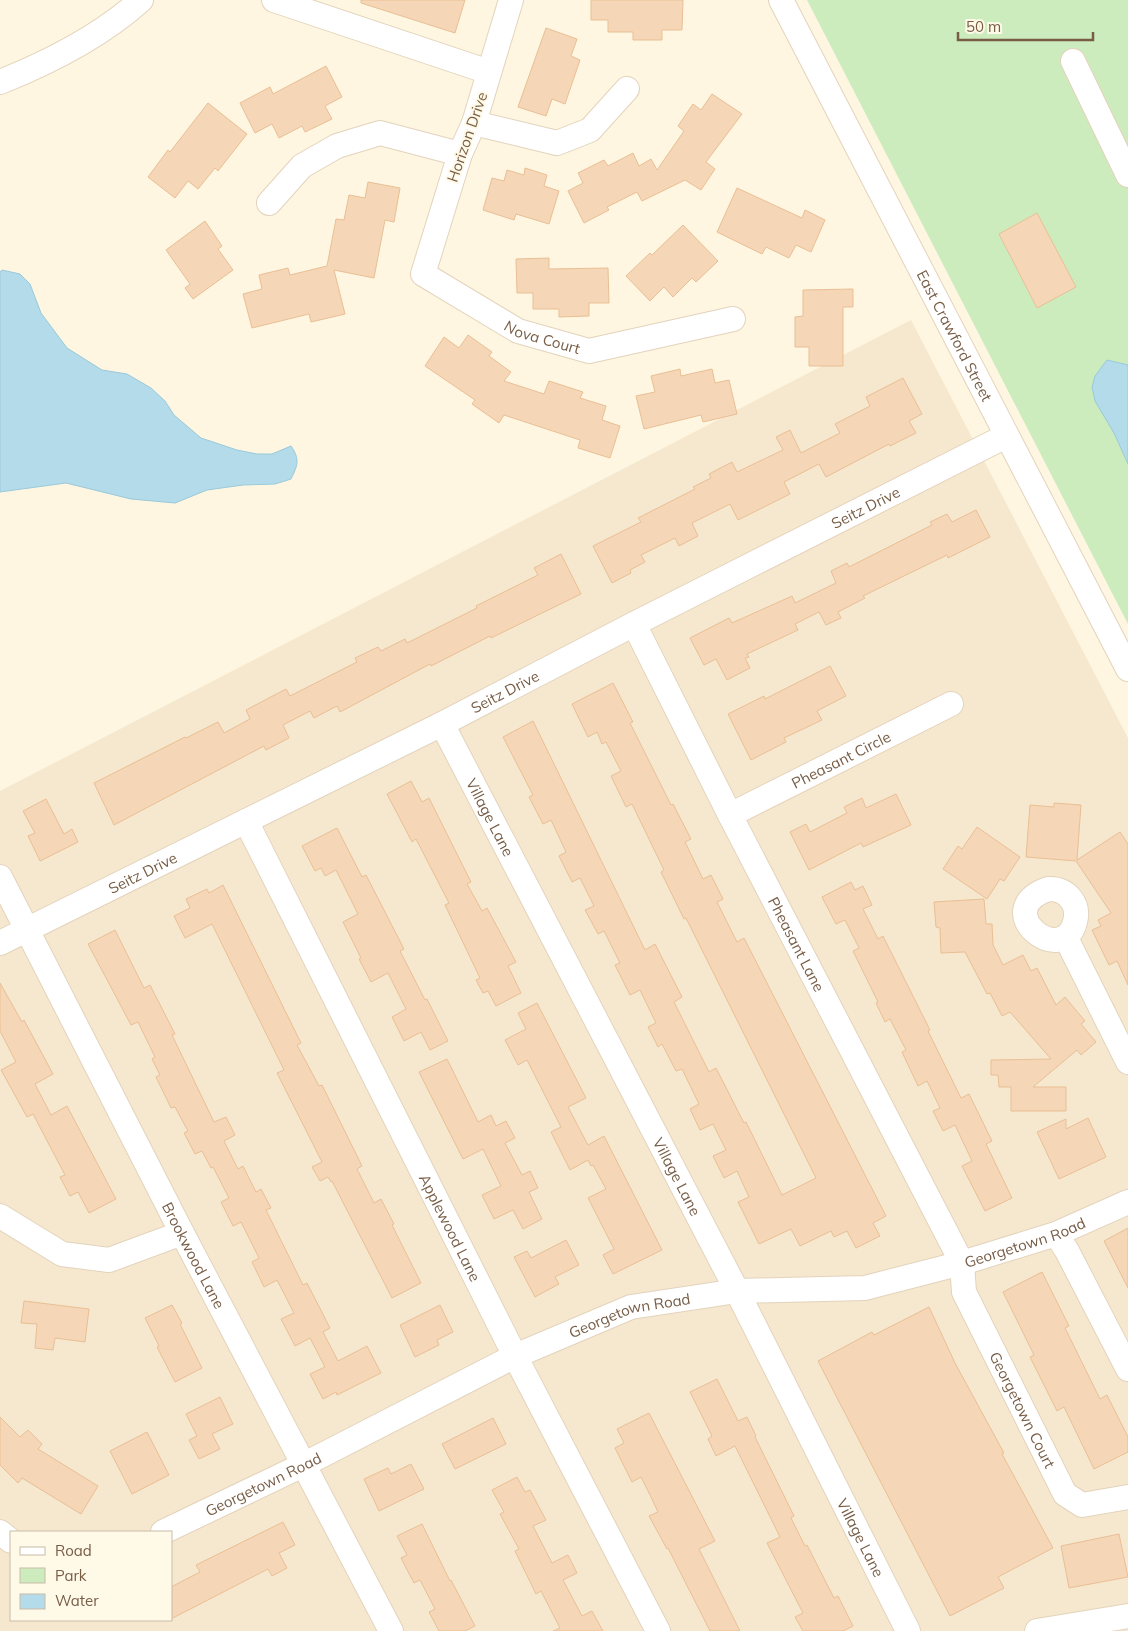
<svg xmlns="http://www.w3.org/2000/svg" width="1128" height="1631" font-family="Mulish,sans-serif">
<rect width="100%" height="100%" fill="#fef6e0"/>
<!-- residential -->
<path fill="#f6e8ce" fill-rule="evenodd" d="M 911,320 L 1128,738 L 1128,1631 L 0,1631 L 0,791 ZM 11,1532 L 171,1532 L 171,1620 L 11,1620 Z"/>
<!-- green -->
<polygon fill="#ccecbe" points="807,0 1128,0 1128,624"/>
<!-- water -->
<g fill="#b4dbe9" stroke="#99c9db">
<path d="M 2,270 L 20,274 L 30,284 L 41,313 L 67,348 L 102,370 L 127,374 L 151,388 L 165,401 L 174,415 L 201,438 L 237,450 L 257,454 L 272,454 L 291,446 C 300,459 298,465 291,479 L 275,484 L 243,485 L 207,490 L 175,503 L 131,499 L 66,483 L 0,492 L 0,272 Z"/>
<polygon points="1107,360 1128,365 1128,464 1114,433 1095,401 1092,387 1095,376"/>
</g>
<!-- building -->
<g fill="#f5d6b6" stroke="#e9bf95">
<polygon points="361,0 465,0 455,33 361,3"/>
<polygon points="591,0 683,0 682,30 662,30 662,40 633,40 633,32 608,32 608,20 591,20"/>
<polygon points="546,28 577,39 571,56 580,60 565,104 552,99 546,116 518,107"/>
<polygon points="326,66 342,97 325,106 332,119 305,132 302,126 279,138 272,124 255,133 240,103 270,87 273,94"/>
<polygon points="712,94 742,114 706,162 715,169 701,190 685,180 642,201 637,192 607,207 609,210 584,223 568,191 583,183 578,173 604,160 608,166 633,153 639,166 651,159 657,170 684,131 678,126 693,104 701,110"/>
<polygon points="208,103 247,134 218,171 215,168 198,189 188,181 175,198 148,177 168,150 170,152"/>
<polygon points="525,168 547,175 544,186 559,191 549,224 516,214 514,220 483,210 492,178 504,181 507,170 524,175"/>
<polygon points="368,182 400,188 394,222 385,220 374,278 334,270 345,314 311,322 309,314 252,328 243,294 262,289 259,275 288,268 290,275 327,266 336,219 344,220 349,195 365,198"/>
<polygon points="737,188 802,218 805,210 825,220 811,252 796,245 789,258 766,247 762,254 717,232"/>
<polygon points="1037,213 1076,287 1037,308 999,234"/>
<polygon points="205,221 222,246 218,249 233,270 193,299 185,288 190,284 166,250"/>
<polygon points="683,225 718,261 696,282 692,278 673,297 664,287 650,301 626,276 650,253 652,255"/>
<polygon points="549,258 549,269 608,268 609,303 589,303 589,316 559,317 559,309 533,309 533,293 517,293 516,259"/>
<polygon points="853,289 853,307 843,307 843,366 809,366 809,347 795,347 795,317 803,316 803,290"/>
<polygon points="468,335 492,352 489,356 511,372 504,381 544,394 549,381 583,392 580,398 606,406 602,420 620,426 610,458 578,448 580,440 504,415 499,423 472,404 475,400 425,366 444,337 459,348"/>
<polygon points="680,369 681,376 712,369 715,383 729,380 737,414 703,422 701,415 644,429 636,396 655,392 651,376"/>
<polygon points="903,378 922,414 909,421 916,433 890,446 889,444 826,477 819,464 784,482 790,494 738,520 730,504 692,523 698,536 679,546 675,538 641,555 645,562 630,570 631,573 612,583 593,546 641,522 638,518 695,489 693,487 711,478 709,474 732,462 737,472 783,450 776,437 790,430 801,453 840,433 835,424 870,406 866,397"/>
<polygon points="976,510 990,537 948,558 947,555 863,596 865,598 838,612 841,618 826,625 819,612 795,624 798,630 747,654 749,657 745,658 750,668 727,680 716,659 704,665 690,638 729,618 732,623 792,596 795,603 836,583 831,571 847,563 849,567 932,525 930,522 947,514 952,522"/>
<polygon points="561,554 581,594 491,638 490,636 431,666 430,664 340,712 337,706 314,718 310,711 283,725 289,738 266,750 264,746 114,825 94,783 185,737 186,738 218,722 224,733 250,719 246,710 286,689 290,696 357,662 355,658 378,647 381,651 405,639 407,643 477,608 476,606 538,575 534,568"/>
<polygon points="830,666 846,696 817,711 822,720 784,738 786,742 751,760 728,714 764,696 765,699"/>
<polygon points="613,683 633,722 630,723 671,805 673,804 691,839 685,842 703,879 711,875 723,899 717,902 737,942 744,938 886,1216 873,1223 880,1236 856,1248 847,1231 834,1237 831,1231 800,1246 791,1229 759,1244 738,1202 749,1197 737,1171 724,1178 713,1156 726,1150 713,1124 700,1130 690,1109 699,1104 682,1069 676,1071 662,1044 658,1047 648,1027 656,1023 640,990 630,995 615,965 620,963 604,931 598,934 585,910 594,906 580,878 572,882 559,856 566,852 551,820 543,824 529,797 533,795 503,737 533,721 645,950 655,944 682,997 674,1002 709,1072 716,1068 744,1123 746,1122 782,1195 816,1178 686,918 684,919 661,872 664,870 632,804 626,807 611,776 621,771 606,742 602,744 597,732 588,737 572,704"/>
<polygon points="411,781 422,802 429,798 471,882 467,884 482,911 487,908 516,962 508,966 521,993 496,1006 488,991 483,993 476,980 480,978 445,905 449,903 416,839 412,842 387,794"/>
<polygon points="896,794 911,825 863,847 861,843 809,870 790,832 806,824 810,832 847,813 844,807 862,798 866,808"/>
<polygon points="46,799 64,834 72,829 78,842 40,861 28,836 35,833 23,811"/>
<polygon points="1054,803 1081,805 1077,860 1120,832 1128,844 1128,985 1117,961 1109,965 1092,930 1101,926 1098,920 1111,913 1076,861 1026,857 1030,805 1054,807"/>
<polygon points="977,827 1020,857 1004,881 1000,879 987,899 943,869 958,846 962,849"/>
<polygon points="337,828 362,877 366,875 404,949 400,951 425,1000 427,999 448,1041 430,1050 421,1032 404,1041 392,1017 406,1009 388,973 371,982 359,959 361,958 343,922 358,914 336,870 325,876 321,868 315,871 302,846"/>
<polygon points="851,882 855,890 863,886 872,905 863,909 878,939 883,936 930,1030 928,1031 961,1098 969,1094 992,1141 986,1144 1012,1198 985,1211 962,1166 972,1161 955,1125 943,1131 933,1111 940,1108 927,1081 918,1086 902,1052 906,1050 890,1019 885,1022 876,1003 878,1002 853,951 859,948 845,920 836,924 822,897"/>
<polygon points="223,885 301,1043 297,1045 319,1086 322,1085 362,1166 357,1169 374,1203 381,1199 394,1224 392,1225 421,1283 392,1298 332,1181 331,1182 328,1177 320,1181 312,1167 322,1162 277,1073 284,1070 212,924 185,938 174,916 190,908 186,899 207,889 209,893"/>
<polygon points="984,899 986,924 992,924 993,945 1003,965 1023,955 1031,971 1037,968 1056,1005 1065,997 1085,1021 1081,1024 1096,1042 1081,1055 1077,1050 1033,1087 1066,1087 1066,1111 1011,1111 1011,1087 999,1087 998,1075 991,1075 991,1060 1051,1059 1010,1012 1002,1016 990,993 987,994 965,952 941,953 940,928 936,927 934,902"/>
<polygon points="115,930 144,988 150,985 175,1034 172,1035 214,1122 226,1117 235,1135 224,1141 238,1169 243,1166 256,1192 261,1189 271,1208 266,1210 303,1285 307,1283 330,1328 323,1332 338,1361 367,1346 381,1373 337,1395 336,1392 323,1399 310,1374 325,1367 310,1338 295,1346 281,1319 294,1313 277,1280 264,1287 252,1262 259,1258 241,1222 233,1226 221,1202 229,1198 213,1167 211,1168 202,1151 195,1154 184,1133 188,1131 175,1107 171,1108 156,1077 160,1075 152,1059 155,1057 138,1022 131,1025 88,944"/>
<polygon points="0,983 22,1022 24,1020 53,1074 35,1084 51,1115 67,1106 116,1199 89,1213 78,1192 70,1196 60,1177 65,1175 33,1114 27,1117 1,1070 16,1062 0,1031"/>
<polygon points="537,1003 586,1098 568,1107 588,1145 604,1136 662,1250 613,1274 603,1255 614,1249 588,1198 606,1189 593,1165 591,1166 588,1160 570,1170 551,1132 561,1127 527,1060 518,1065 505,1040 526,1029 518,1013"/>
<polygon points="447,1059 478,1122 491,1115 496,1126 506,1121 515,1138 505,1143 522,1175 530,1171 538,1188 529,1192 542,1219 523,1229 513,1210 494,1219 482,1195 501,1186 483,1149 463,1159 419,1072"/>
<polygon points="1088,1118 1106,1157 1059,1179 1037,1132 1066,1119 1066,1129"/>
<polygon points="1128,1228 1128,1288 1104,1241"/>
<polygon points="566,1240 579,1265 555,1277 559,1284 535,1297 514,1257 527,1251 531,1258"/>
<polygon points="1042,1272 1069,1326 1065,1328 1100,1399 1107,1395 1128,1437 1128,1452 1094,1469 1064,1407 1057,1411 1030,1357 1034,1355 1003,1292"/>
<polygon points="24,1301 89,1309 85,1342 55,1338 53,1350 35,1348 37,1324 21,1323"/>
<polygon points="172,1305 182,1323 180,1324 202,1368 175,1382 157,1347 159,1346 145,1318"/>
<polygon points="440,1305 453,1332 437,1340 439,1345 415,1357 400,1325"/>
<polygon points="929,1307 955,1363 1004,1453 1002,1454 1053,1548 998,1577 1004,1588 950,1616 818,1361 872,1332 874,1335"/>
<polygon points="717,1379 738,1421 747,1417 756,1436 755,1437 794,1516 791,1518 805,1546 807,1545 834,1598 838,1596 853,1626 843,1631 803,1631 795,1617 803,1613 767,1543 780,1537 735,1446 716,1456 708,1439 712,1436 690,1392"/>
<polygon points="220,1397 233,1424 212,1434 220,1449 199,1459 189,1440 197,1436 186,1414"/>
<polygon points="649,1413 715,1541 699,1549 740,1631 710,1631 668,1548 667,1549 649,1516 658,1512 650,1495 641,1477 632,1482 615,1448 624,1443 617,1429"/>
<polygon points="0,1417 20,1437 28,1430 42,1444 38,1449 98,1486 81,1514 22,1478 18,1483 0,1465"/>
<polygon points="493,1418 506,1444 455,1469 442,1444"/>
<polygon points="147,1432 169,1475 132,1494 110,1451"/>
<polygon points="411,1464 424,1489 379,1511 364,1479 388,1468 391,1474"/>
<polygon points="517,1477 525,1492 530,1490 546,1520 533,1526 552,1563 568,1555 577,1573 563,1580 582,1616 592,1611 603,1631 553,1631 560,1628 541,1591 536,1594 515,1551 519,1549 500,1514 504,1512 492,1490"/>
<polygon points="283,1522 295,1545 279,1553 287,1568 272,1576 268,1569 171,1619 171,1587 200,1572 196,1565"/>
<polygon points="422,1524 450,1581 451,1580 475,1626 465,1631 439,1631 429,1612 435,1609 420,1580 414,1583 401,1558 407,1555 397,1536"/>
<polygon points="1119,1534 1128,1577 1069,1588 1061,1546"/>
</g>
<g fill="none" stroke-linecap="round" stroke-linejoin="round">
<!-- minor casing -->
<g stroke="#e3d3bc" stroke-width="26">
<g id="minor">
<polyline points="274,0 489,72"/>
<path id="s1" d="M 511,0 L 474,123 L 460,154 L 423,274 L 518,331 L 589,351 L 733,319"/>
<path id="s2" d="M 781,0 L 1128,669"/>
<polyline points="1073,61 1128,175"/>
<path d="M 0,82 C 50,62 101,36 141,0"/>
<polyline points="474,123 557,143 590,130 627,89"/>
<polyline points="269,203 302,166 337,146 380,133 460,154"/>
<path id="s3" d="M 634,624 L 730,815 L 962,1263 L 964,1292 L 1065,1494 L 1082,1505 L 1128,1497"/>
<path id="s4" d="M 442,724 L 737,1291 L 908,1631"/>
<path id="s5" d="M 730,815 L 951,704"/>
<path id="s6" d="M 246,821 L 515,1356 L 658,1631"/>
<path id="s7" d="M 0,877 L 182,1233 L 391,1631"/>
<path d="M 1048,889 C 1067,888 1080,904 1075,922 C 1063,969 988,911 1048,889 Z"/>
<polyline points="1066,938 1128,1062"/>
<path id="s8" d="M 0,943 L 442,724 L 634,624 L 1006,436"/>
<polyline points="0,1216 62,1254 109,1260 182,1233"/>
<polyline points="1056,1234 1067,1251 1128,1369"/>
<polyline points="0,1532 11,1541"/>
<path id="s9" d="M 163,1532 L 303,1465 L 515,1356 L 631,1307 L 737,1291 L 865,1288 L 962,1263 L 1056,1234 L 1128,1202"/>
<polyline points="1037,1631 1128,1616"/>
</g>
</g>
<!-- minor -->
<use href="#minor" stroke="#fff" stroke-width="24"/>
</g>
<g text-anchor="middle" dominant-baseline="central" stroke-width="4" stroke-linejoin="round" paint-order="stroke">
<!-- street labels -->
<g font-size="15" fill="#775d46" stroke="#fff9e8">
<text transform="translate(467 137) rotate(-71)">Horizon Drive</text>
<text stroke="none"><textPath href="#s2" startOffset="378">East Crawford Street</textPath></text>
<text stroke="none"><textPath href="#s1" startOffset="424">Nova Court</textPath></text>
<text stroke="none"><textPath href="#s8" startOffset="969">Seitz Drive</textPath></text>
<text stroke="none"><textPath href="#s8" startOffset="564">Seitz Drive</textPath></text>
<text stroke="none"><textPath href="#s5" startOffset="124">Pheasant Circle</textPath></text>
<text stroke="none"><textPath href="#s4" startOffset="105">Village Lane</textPath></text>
<text stroke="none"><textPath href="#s8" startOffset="159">Seitz Drive</textPath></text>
<text stroke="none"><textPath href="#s3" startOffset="359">Pheasant Lane</textPath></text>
<text stroke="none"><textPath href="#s4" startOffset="510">Village Lane</textPath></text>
<text stroke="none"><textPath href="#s6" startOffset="455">Applewood Lane</textPath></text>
<text stroke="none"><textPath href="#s9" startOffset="921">Georgetown Road</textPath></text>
<text stroke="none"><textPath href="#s7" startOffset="425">Brookwood Lane</textPath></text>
<text stroke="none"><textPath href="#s9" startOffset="516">Georgetown Road</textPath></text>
<text stroke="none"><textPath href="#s3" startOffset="879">Georgetown Court</textPath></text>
<text stroke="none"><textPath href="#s9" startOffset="111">Georgetown Road</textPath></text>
<text stroke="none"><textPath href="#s4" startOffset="915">Village Lane</textPath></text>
</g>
</g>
<!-- legend -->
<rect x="10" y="1531" width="162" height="90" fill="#fff9e8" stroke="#c9bba7"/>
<rect x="20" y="1547" width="25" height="8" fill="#ffffff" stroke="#c9bba7"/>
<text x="55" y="1556" font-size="15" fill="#775d46">Road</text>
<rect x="20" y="1568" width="25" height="15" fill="#ccecbe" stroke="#c9bba7"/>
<text x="55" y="1581" font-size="15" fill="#775d46">Park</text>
<rect x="20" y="1594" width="25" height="15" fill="#b4dbe9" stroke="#c9bba7"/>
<text x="55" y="1606" font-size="15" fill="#775d46">Water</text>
<!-- scale -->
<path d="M958 32v8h135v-8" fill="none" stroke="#775d46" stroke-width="2.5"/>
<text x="966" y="32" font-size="15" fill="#775d46" stroke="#fff9e8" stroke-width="4" paint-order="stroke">50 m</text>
</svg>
